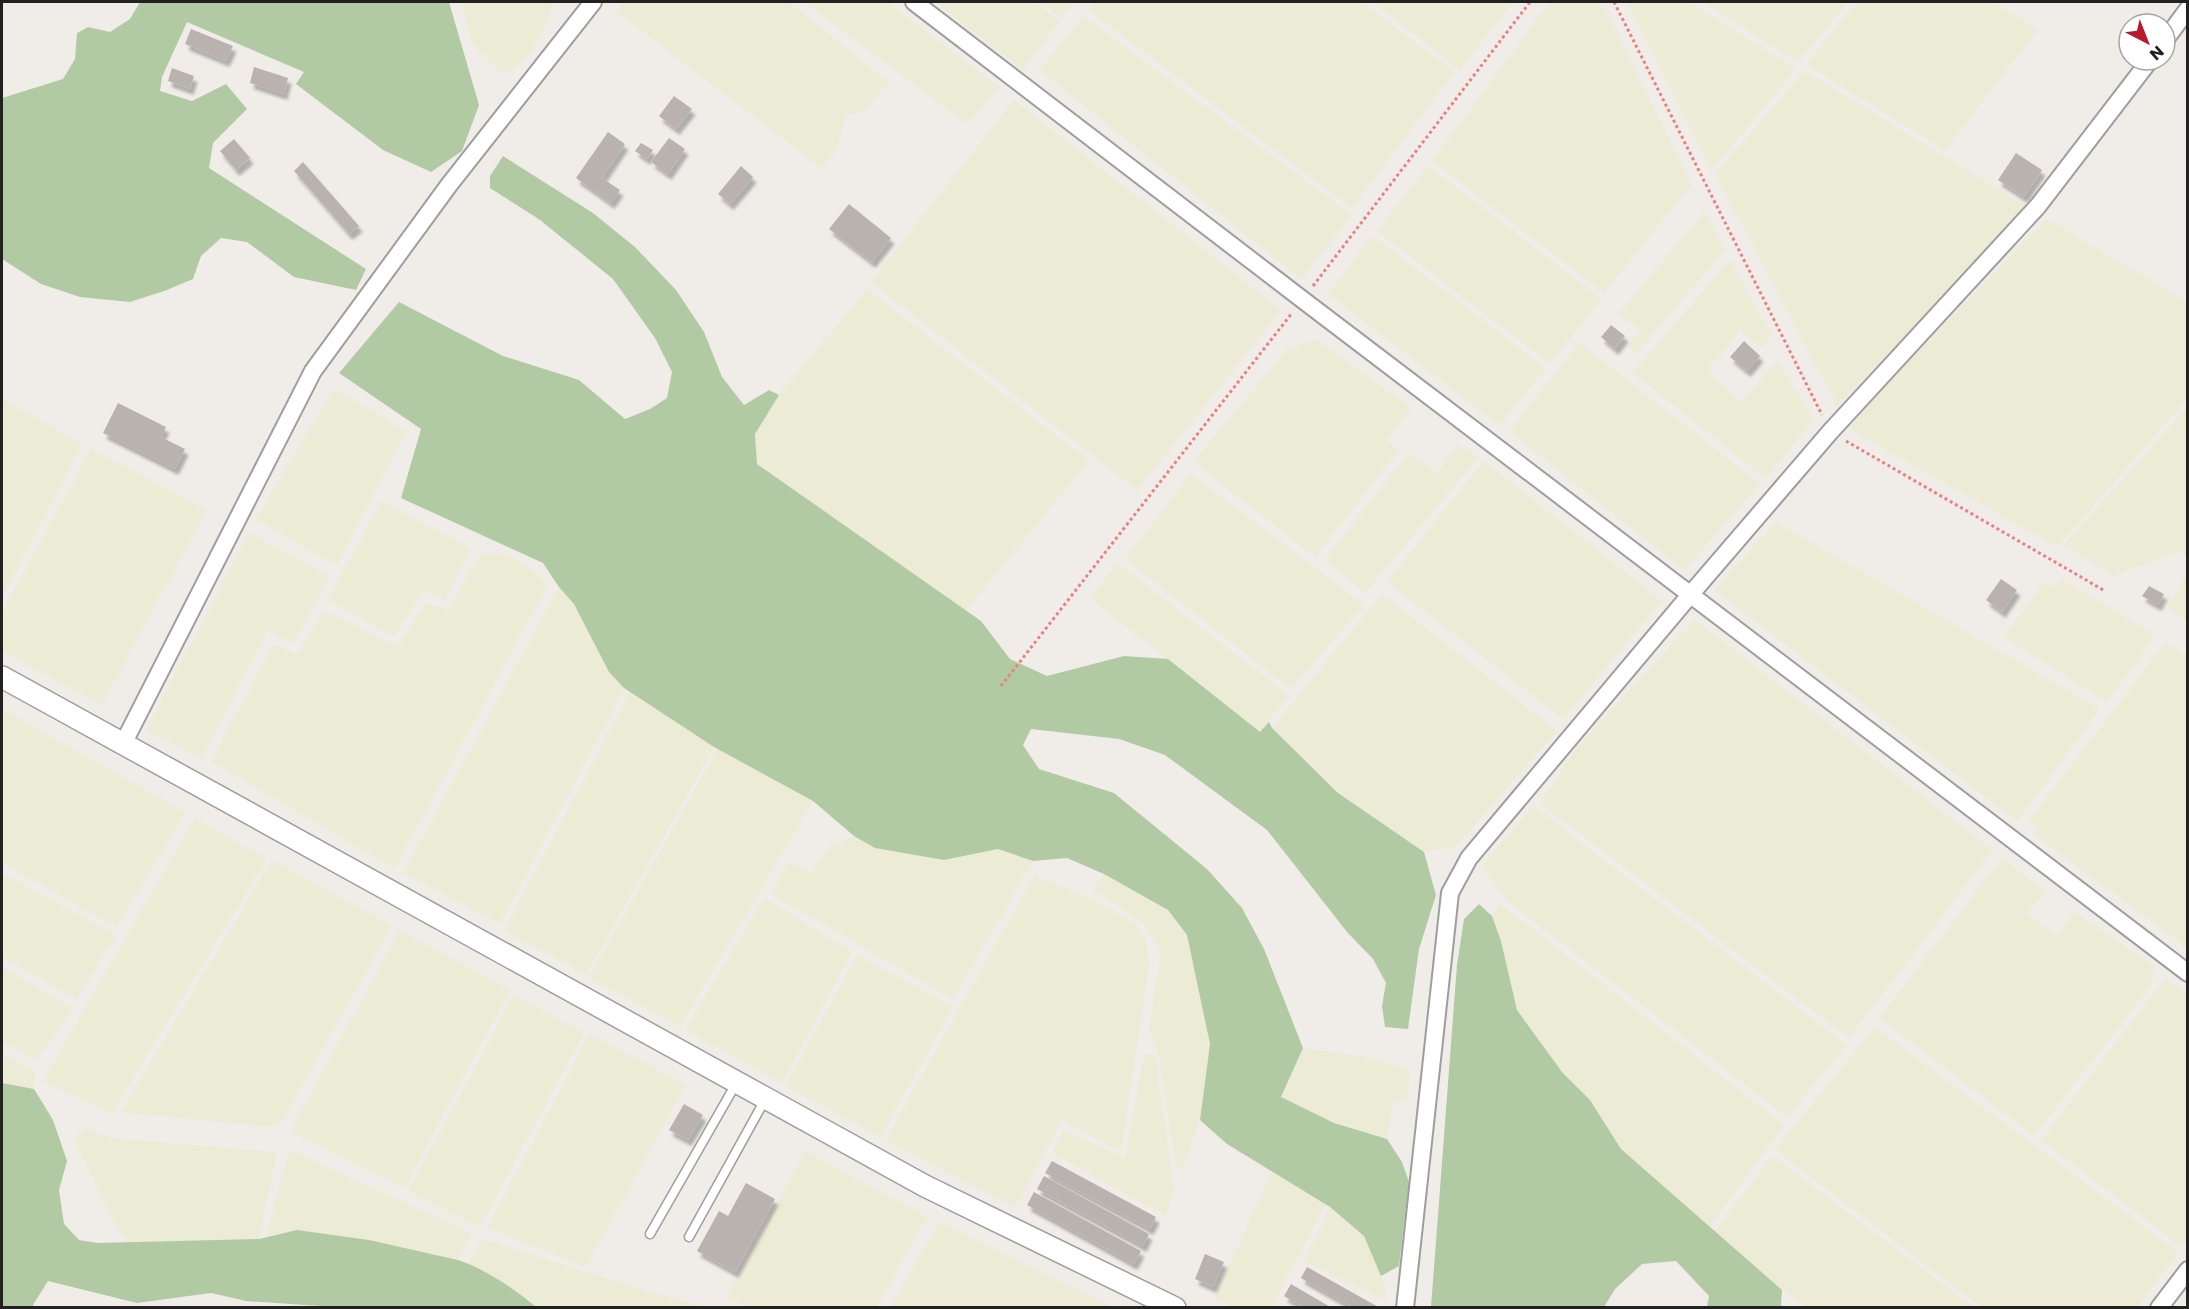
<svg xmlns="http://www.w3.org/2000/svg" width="2189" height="1309" font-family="Poppins,sans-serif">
<defs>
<filter id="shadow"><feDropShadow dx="3.5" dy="6" stdDeviation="1.5" flood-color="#0004"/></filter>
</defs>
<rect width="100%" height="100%" fill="#f0ede8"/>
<!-- farmland -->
<g fill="#ecebd6">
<polygon points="462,2 552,2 546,25 535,47 522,62 507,72 498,71 473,43 467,27"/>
<polygon points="623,2 789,2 889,83 864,111 846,115 836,150 821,168 616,11"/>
<polygon points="804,2 887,2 999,87 967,124"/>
<polygon points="935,2 1035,2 1060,21 1023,70"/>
<polygon points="1040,2 1074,2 1061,18"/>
<polygon points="1095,2 1362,2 1454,72 1352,208 1088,10"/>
<polygon points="1373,2 1513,2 1460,70"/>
<polygon points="1550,2 1600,2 1692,184 1604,293 1432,161"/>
<polygon points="1626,2 1689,2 1796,69 1711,171"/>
<polygon points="1703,2 1848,2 1798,62"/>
<polygon points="1857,2 1992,2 2038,30 1945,150 1806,65"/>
<polygon points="1084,17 1352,215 1301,279 1039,70"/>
<polygon points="1805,71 2028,208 1837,406 1715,174"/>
<polygon points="1014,100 1281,310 1137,490 871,282"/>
<polygon points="1428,166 1601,299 1550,364 1377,231"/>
<polygon points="1705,212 1725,250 1636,353 1629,345 1640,330 1618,314"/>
<polygon points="2047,219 2187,302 2187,399 2057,547 1849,429 1866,405"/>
<polygon points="1373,236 1546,369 1499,425 1328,294"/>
<polygon points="1730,260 1771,335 1762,348 1740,330 1707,371 1741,403 1777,361 1814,419 1766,479 1633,373"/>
<polygon points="867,289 1089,461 965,611 757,464 755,434 779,395"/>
<polygon points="1316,339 1411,408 1387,440 1399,450 1315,557 1193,462 1287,350"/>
<polygon points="1580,343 1760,484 1684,570 1509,431"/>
<polygon points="334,389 406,431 337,565 256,520"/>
<polygon points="2,399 82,444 2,599"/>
<polygon points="2187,408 2187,557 2179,551 2114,576 2064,545"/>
<polygon points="1458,445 1478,457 1365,593 1325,559 1409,454 1438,473"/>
<polygon points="91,449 207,510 101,705 2,651 2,612"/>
<polygon points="1484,461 1662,601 1563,719 1387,582"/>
<polygon points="1191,474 1364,605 1291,689 1125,559"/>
<polygon points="381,501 472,549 444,601 423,590 394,637 328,599"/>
<polygon points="1776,522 2100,709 2017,821 1714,590"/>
<polygon points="249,533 330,576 294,644 268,631 201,759 146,730"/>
<polygon points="481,555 509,555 528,567 548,584 395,869 211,761 273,645 298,654 324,611 398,647 425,603 448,610"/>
<polygon points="1117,563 1289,696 1260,732 1091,599"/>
<polygon points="2187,575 2187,621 2167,608"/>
<polygon points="2061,579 2155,635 2107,702 2004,637 2045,582 2055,587"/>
<polygon points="559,587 574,604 609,672 624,688 500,924 403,873"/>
<polygon points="1382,594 1557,731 1455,847 1424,852 1338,793 1272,728"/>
<polygon points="1695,620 1992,850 1849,1038 1540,803 1578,746"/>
<polygon points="2165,643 2187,655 2187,948 2035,835 2038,828 2028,822"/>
<polygon points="630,692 714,747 586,974 504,931"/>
<polygon points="2,709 185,812 116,927 2,863"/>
<polygon points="718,749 813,801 680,1026 589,978"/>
<polygon points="1533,806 1846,1045 1787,1117 1505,899 1482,866"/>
<polygon points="195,818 267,859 111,1114 43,1081"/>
<polygon points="854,836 875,848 944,860 998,849 1033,861 953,999 771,894 787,862 812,873 831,846"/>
<polygon points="2003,858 2045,892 2026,914 2057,935 2075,912 2155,967 2149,977 2155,980 2034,1136 1879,1018"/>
<polygon points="272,860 392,926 282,1121 271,1127 121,1112"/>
<polygon points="2,873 116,935 76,999 2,957"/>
<polygon points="1104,874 1168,910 1187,935 1210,1044 1200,1120 1183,1168 1176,1166 1158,1051 1149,1029 1161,951 1146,926 1093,889"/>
<polygon points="1034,876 1084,895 1135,924 1146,940 1149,966 1121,1151 1062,1120 1015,1207 885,1141"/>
<polygon points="765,898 852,952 782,1083 685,1030"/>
<polygon points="1500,904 1784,1125 1709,1228 1621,1149 1590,1100 1558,1066 1517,1010 1501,941 1492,916"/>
<polygon points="400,930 510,990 404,1188 290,1132"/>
<polygon points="857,955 953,1007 880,1137 786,1086"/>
<polygon points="2,967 72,1008 36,1061 2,1041"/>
<polygon points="2166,978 2187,995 2188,1238 2181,1246 2041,1140"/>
<polygon points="514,995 584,1033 480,1227 408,1191"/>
<polygon points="1875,1027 2179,1253 2137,1307 1981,1307 1775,1150"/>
<polygon points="590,1034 686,1085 586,1267 487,1228"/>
<polygon points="1303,1048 1360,1056 1410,1069 1408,1097 1393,1103 1387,1139 1334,1123 1281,1097"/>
<polygon points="2,1053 35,1072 34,1089 2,1083"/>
<polygon points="1155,1054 1174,1190 1166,1216 1052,1153 1064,1130 1125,1158 1144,1055"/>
<polygon points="86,1128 111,1138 277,1152 259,1239 129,1242 117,1228 74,1139"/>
<polygon points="289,1150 471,1233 458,1260 369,1240 297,1230 266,1236"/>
<polygon points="805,1151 927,1217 876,1307 752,1307 727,1299"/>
<polygon points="1773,1156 1973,1307 1807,1307 1782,1290 1714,1232"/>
<polygon points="1272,1172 1326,1204 1272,1307 1232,1307 1214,1298"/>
<polygon points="1330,1207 1364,1236 1381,1276 1388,1302 1304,1261"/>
<polygon points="939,1222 1113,1307 891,1307"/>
<polygon points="483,1239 640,1289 704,1307 536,1307 514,1289 468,1264"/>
</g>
<!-- forest -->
<g fill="#b2caa3">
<polygon points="140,2 449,2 479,105 462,151 431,172 383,150 296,84 304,72 187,22 162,77 160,91 192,101 226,84 247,109 213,143 209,168 366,269 356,290 294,277 247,242 221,238 201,256 193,279 167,290 130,302 80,297 41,284 2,259 2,98 63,79 75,59 77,33 88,27 110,32 130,19"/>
<polygon points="503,156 593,213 635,247 676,290 704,332 722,377 744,405 769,390 779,395 755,434 757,464 981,621 1010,659 1047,676 1124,656 1168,659 1260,732 1269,722 1272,728 1338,793 1424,852 1436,895 1419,949 1408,1029 1385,1027 1382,1006 1386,983 1373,959 1347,932 1267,830 1165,755 1119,739 1031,729 1023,745 1039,769 1114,793 1207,869 1242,908 1264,949 1303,1048 1281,1097 1334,1123 1387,1139 1402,1162 1409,1182 1399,1266 1381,1276 1364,1236 1330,1207 1227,1144 1200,1120 1210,1044 1187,935 1168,910 1104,874 1067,858 1033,861 998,849 944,860 875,848 854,836 813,801 714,747 624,688 609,672 574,604 559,587 543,563 401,498 421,429 339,373 399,302 503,356 579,380 625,419 650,409 667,398 672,372 655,338 613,279 540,220 490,188 490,176"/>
<polygon points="1479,904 1492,916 1501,941 1517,1010 1562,1072 1590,1100 1621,1149 1782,1290 1781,1307 1707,1307 1709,1296 1676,1261 1642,1264 1615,1289 1604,1307 1431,1307 1457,965 1464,919"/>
<path d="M 2,1083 L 34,1089 L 53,1120 L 67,1161 L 59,1190 L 64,1224 L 79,1240 L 97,1243 L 259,1239 L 297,1230 L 369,1240 L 458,1260 C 487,1270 513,1288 536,1307 L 349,1308 L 246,1301 L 211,1293 L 137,1303 L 48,1281 L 33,1305 L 34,1307 L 2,1307 Z"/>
</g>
<!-- building -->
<g fill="#b9b2ae" filter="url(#shadow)">
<polygon points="191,29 233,46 226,61 185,44"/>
<polygon points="254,67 288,78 284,94 250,83"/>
<polygon points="172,68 194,76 190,89 168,81"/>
<polygon points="674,96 692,109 676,129 659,116"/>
<polygon points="608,132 625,144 602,178 620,190 611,203 576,178"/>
<polygon points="669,138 685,149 668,174 651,162"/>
<polygon points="234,139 250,158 236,170 220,151"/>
<polygon points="641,143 653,150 647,159 635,151"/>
<polygon points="2016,153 2042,170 2024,197 1998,180"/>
<polygon points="303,162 359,226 349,234 294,171"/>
<polygon points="741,166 753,177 730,204 718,194"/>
<polygon points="849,204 891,238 872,262 829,229"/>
<polygon points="1611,325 1625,336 1615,349 1601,337"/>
<polygon points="1744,341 1760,356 1747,371 1730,357"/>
<polygon points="118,403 166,427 161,437 185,449 175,469 103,433"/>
<polygon points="2001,579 2017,590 2002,612 1986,600"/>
<polygon points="2149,586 2164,594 2158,605 2142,596"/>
<polygon points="684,1104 703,1115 688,1140 669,1130"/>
<polygon points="1052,1161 1156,1217 1150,1229 1045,1173"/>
<polygon points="1044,1176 1149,1234 1143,1246 1037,1189"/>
<polygon points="746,1183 775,1199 735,1272 697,1251 719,1211 728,1216"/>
<polygon points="1034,1192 1141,1251 1134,1264 1027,1205"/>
<polygon points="1205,1254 1224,1262 1213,1287 1195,1279"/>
<polygon points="1307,1267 1380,1308 1354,1308 1301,1278"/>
<polygon points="1291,1284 1332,1308 1305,1308 1284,1296"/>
</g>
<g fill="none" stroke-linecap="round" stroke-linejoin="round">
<!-- service casing -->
<g stroke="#9e9e9e" stroke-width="11">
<g id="service">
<polyline points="650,1234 737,1082"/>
<polyline points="689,1237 766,1098"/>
</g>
</g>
<!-- minor casing -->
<g stroke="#9e9e9e" stroke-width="20">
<g id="minor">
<polyline points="914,2 1303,300 2188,973"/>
<polyline points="2165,40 2188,9"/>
<polyline points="123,744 313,371 449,185 593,2"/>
<polyline points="1405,1308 1450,893 1469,858 1690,595 1830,432 2038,206 2150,60"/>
<polyline points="2159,1308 2188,1270"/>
</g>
</g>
<!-- tertiary casing -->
<g stroke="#9e9e9e" stroke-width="24">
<polyline id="tertiary" points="2,677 925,1186 1175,1308"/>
</g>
<!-- path -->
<g stroke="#e98180" stroke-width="3" stroke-dasharray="3 3" stroke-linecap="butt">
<polyline points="1614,2 1822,415"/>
<polyline points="1313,286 1530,2"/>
<polyline points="1846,441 2105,591"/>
<polyline points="1001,686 1292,313"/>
</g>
<!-- service -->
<use href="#service" stroke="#fff" stroke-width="8"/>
<!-- minor -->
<use href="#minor" stroke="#fff" stroke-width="16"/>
<!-- tertiary -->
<use href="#tertiary" stroke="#fff" stroke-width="21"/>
</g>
<!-- border -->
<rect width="2189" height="1309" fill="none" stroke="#212121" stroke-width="6"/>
<!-- north arrow -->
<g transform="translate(2147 42) rotate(138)"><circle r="28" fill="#ffffff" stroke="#a6a6a6" stroke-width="1.5"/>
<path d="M0-4.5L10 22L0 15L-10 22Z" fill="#b71a29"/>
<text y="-9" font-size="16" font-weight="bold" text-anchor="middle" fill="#212121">N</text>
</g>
</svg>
